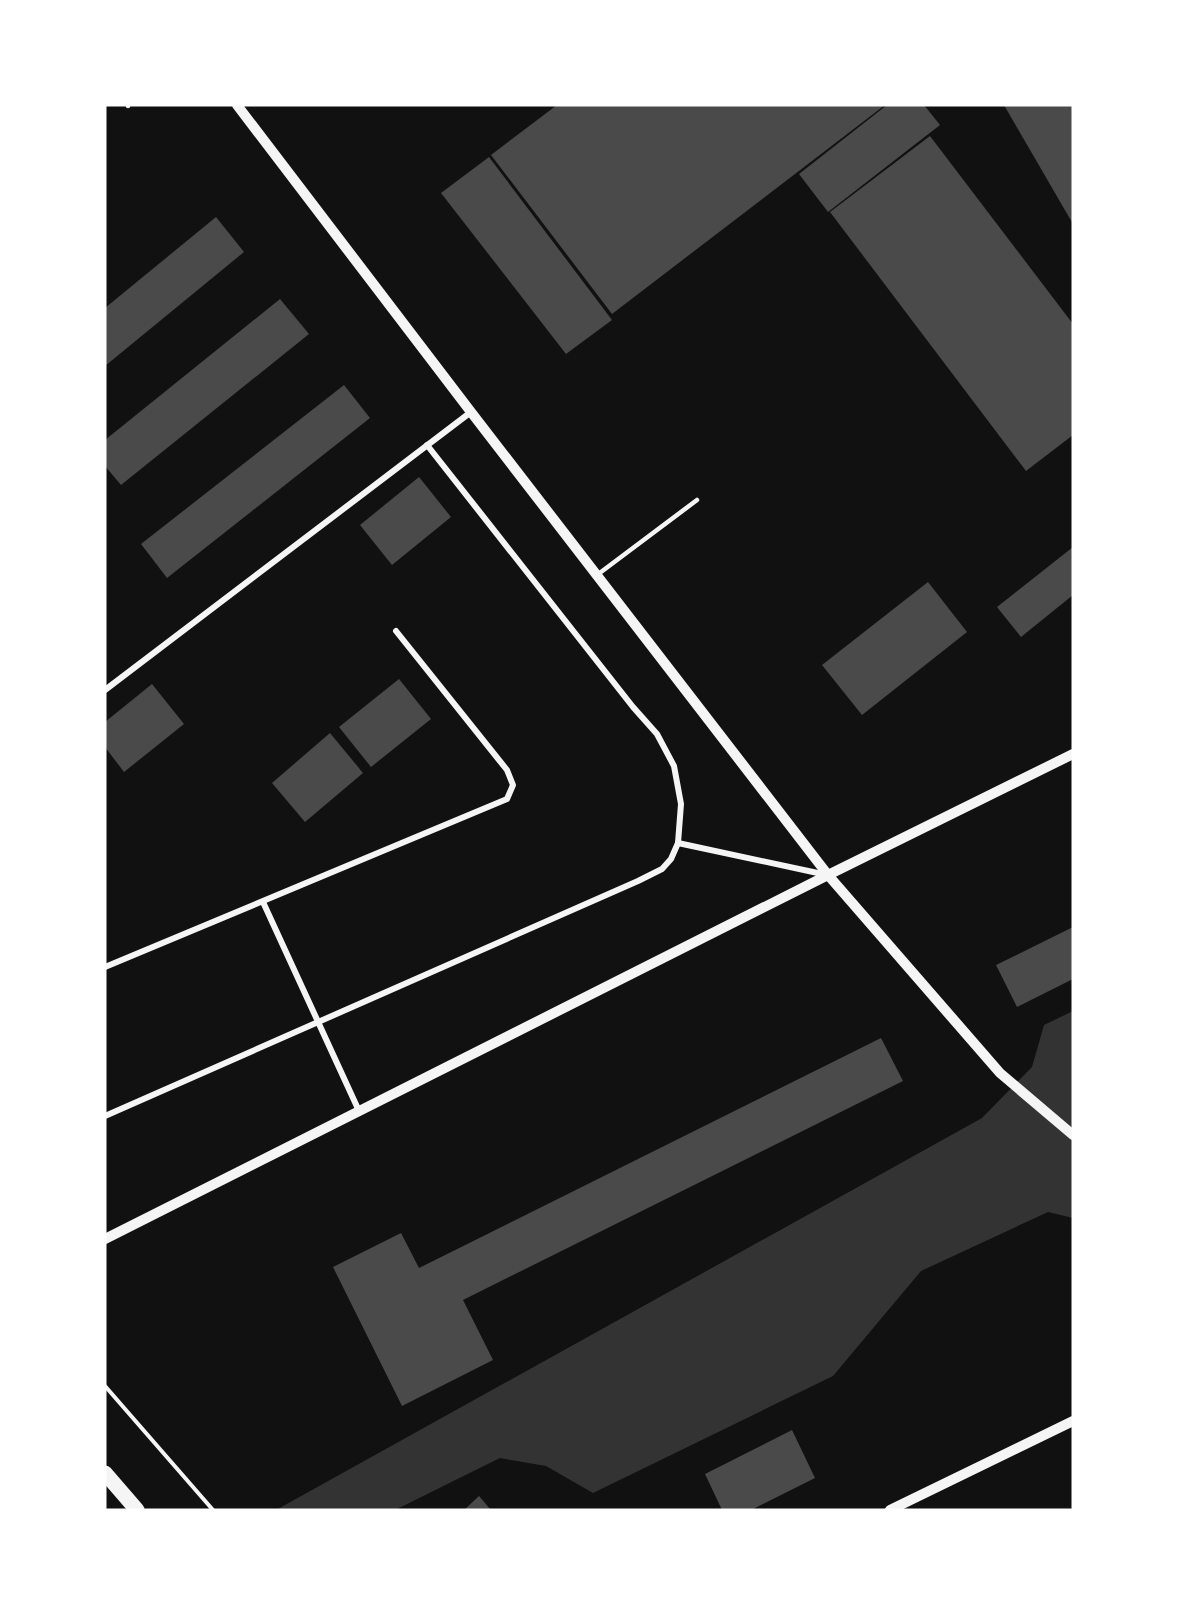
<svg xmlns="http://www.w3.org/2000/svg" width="1178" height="1615" font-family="'Libre Baskerville',serif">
<rect width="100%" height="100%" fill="#111"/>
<!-- water -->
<polygon fill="#333" points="1073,1011 1073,1218 1048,1212 921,1271 833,1376 593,1493 546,1466 500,1458 395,1510 276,1510 982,1118 1032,1067 1044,1025"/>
<!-- building -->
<g fill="#4a4a4a">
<polygon points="557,105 885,105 612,314 491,155"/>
<polygon points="887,105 924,105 940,125 828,212 799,174"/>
<polygon points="1004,105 1073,105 1073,224"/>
<polygon points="930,136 1073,324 1073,435 1026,471 830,212"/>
<polygon points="489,157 612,320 566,354 441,193"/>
<polygon points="216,217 244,252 105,366 105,308"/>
<polygon points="280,299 309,334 121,485 105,466 105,440"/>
<polygon points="344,385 370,418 167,578 141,544"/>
<polygon points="419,477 451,517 392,565 360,525"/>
<polygon points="1073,547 1073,595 1021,637 997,607"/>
<polygon points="928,582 967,632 862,715 822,665"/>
<polygon points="399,679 431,719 371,767 339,727"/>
<polygon points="152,684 184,724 124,772 105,747 105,722"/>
<polygon points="330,733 363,773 305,822 272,783"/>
<polygon points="1073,927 1073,979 1017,1007 996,965"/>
<polygon points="881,1038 903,1081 463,1300 493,1360 402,1406 333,1267 401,1233 419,1268"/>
<polygon points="792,1430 815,1478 751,1510 722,1510 705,1474"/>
<polygon points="479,1496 491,1510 464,1510"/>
</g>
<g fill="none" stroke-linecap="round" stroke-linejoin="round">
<!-- path -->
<polyline stroke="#f5f5f5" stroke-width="4" points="105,1386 213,1510"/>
<!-- service -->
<g stroke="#f5f5f5" stroke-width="4.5">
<polyline points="128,105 128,106"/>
<polyline points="597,575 697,500"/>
</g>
<!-- minor -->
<g stroke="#f5f5f5" stroke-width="6">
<polyline points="105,690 471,412"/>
<polyline points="678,843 827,875"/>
<polyline points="263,902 359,1111"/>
<polyline points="105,967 507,799 513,785 507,770 396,631"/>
<polyline points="105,1116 638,881 662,869 671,859 678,843 681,804 674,766 657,734 633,707 427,445"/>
</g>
<!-- tertiary -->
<g stroke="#f5f5f5" stroke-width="10">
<polyline points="237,105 471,412 828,875 1000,1073 1073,1135"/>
<polyline points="105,1239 828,875 1073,754"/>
<polyline points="890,1510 1073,1421"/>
</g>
<!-- primary -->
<polyline stroke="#f5f5f5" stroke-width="15" points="105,1473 137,1510"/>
</g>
<!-- border -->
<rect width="1178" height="1615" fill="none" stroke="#ffffff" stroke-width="213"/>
</svg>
